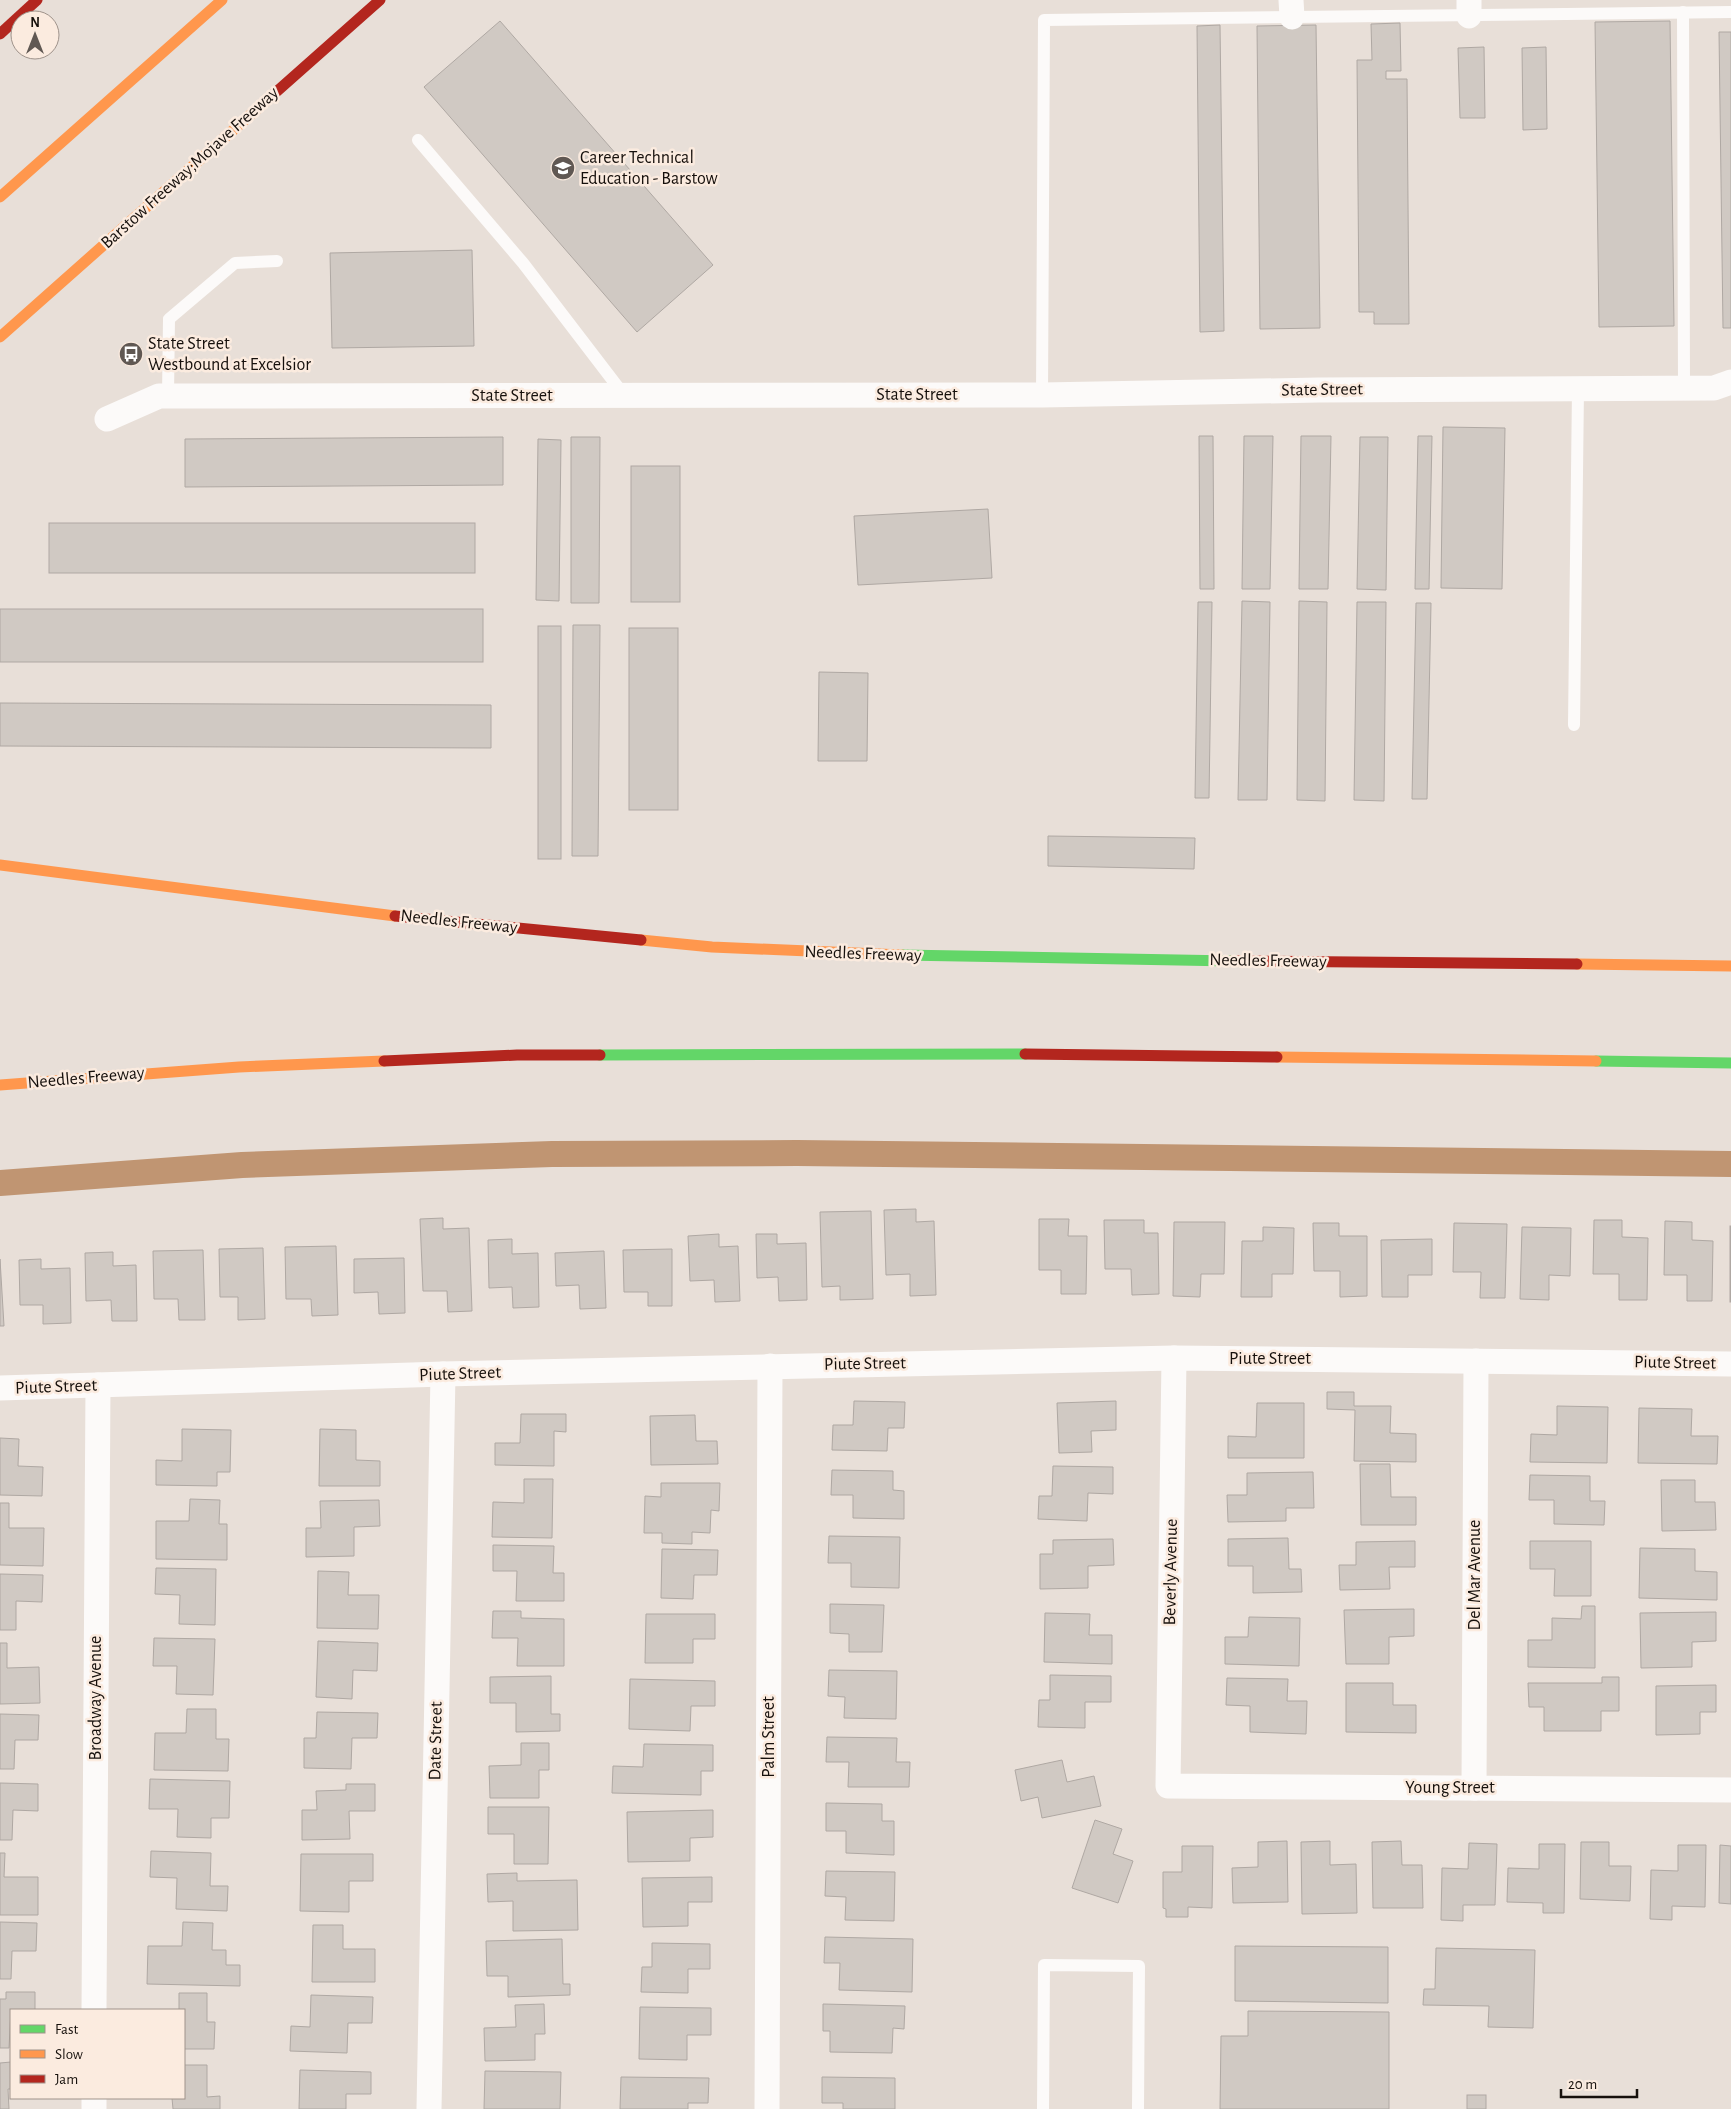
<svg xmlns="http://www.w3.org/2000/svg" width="1731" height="2109" font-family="'Alegreya Sans',sans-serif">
<rect width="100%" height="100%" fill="#e8dfd8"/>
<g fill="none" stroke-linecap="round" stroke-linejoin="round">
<!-- canal -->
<polyline stroke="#c09572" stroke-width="26" points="0,1183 242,1165 552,1154 797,1153 1731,1164"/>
</g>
<!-- building -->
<g fill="#d0c9c3" stroke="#afa8a3">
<polygon points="500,21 713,265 637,332 424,87"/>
<polygon points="1670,21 1674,326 1599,327 1595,22"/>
<polygon points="1400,23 1401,71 1386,71 1386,79 1407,79 1409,324 1374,324 1374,312 1359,312 1357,60 1372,60 1371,24"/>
<polygon points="1220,25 1224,331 1200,332 1197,26"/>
<polygon points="1316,25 1320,328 1260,329 1257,26"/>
<polygon points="1719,32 1731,32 1731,328 1723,328"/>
<polygon points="1484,47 1485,118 1460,118 1458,48"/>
<polygon points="1546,47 1547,129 1523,130 1522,48"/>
<polygon points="472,250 474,346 332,348 330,253"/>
<polygon points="1443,427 1505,428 1502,589 1441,588"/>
<polygon points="1199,436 1213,436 1214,589 1200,589"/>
<polygon points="1244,436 1273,436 1270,589 1242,589"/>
<polygon points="1301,436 1331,436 1328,589 1299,589"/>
<polygon points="1418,436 1432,436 1429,589 1415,589"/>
<polygon points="503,437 503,485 185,487 185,439"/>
<polygon points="571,437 600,437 599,603 571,603"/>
<polygon points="1360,437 1388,437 1386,590 1357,589"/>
<polygon points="538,439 561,440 559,601 536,600"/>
<rect x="631" y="466" width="49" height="136"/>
<polygon points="988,509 992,578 858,585 854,516"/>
<rect x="49" y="523" width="426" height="50"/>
<polygon points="1242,601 1270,602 1267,800 1238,800"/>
<polygon points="1299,601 1327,602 1325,801 1297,800"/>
<polygon points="1198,602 1212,602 1209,798 1195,798"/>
<polygon points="1357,602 1386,602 1384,801 1354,800"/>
<polygon points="1416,603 1431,603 1427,799 1412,799"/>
<rect x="0" y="609" width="483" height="53"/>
<polygon points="573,625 600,625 598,856 572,856"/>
<rect x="538" y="626" width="23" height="233"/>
<rect x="629" y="628" width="49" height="182"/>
<polygon points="819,672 868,673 867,761 818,761"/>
<polygon points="0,703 491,705 491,748 0,746"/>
<polygon points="1048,836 1195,838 1194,869 1048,866"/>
<polygon points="916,1209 916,1222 934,1221 936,1295 910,1296 910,1274 886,1275 884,1210"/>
<polygon points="871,1211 873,1299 840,1300 840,1286 822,1287 820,1212"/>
<polygon points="443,1218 443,1229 469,1228 472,1311 448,1312 447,1291 423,1291 420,1219"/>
<polygon points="1039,1219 1069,1219 1068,1236 1087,1236 1086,1294 1061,1294 1061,1270 1039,1270"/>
<polygon points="1104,1220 1144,1220 1144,1233 1158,1233 1159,1294 1132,1295 1131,1269 1105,1269"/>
<polygon points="1594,1220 1622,1220 1622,1237 1648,1238 1647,1300 1619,1300 1619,1274 1593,1274"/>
<polygon points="1665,1221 1692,1222 1692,1240 1713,1241 1712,1301 1687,1301 1687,1275 1664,1275"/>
<polygon points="1174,1222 1225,1222 1224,1274 1201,1274 1200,1297 1173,1296"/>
<polygon points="1313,1223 1339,1223 1339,1236 1367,1236 1367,1296 1340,1297 1340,1271 1314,1271"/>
<polygon points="1454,1223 1507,1224 1505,1298 1480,1298 1481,1272 1453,1272"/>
<rect x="1730" y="1226" width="1" height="76"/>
<polygon points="1263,1227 1294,1228 1293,1274 1272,1274 1272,1297 1241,1297 1242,1241 1263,1241"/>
<polygon points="1522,1227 1571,1228 1570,1276 1549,1275 1549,1300 1520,1299"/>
<polygon points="719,1234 719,1247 738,1246 740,1301 715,1302 714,1280 690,1281 688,1236"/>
<polygon points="756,1234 777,1234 777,1244 806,1243 807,1300 779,1301 778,1277 757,1278"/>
<polygon points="512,1239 512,1254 538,1253 539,1307 513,1308 512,1287 489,1288 488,1240"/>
<polygon points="1432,1239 1432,1275 1408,1275 1408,1297 1382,1297 1381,1240"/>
<polygon points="336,1246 338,1315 312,1316 311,1299 286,1299 285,1247"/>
<polygon points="263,1248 265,1319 238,1320 238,1297 220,1297 219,1249"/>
<polygon points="672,1249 672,1306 648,1306 648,1292 624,1292 623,1250"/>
<polygon points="203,1250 205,1320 179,1320 178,1299 154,1299 153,1251"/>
<polygon points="604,1251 606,1308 580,1309 579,1285 556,1286 555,1253"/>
<polygon points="113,1252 113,1266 136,1265 137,1321 112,1321 111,1300 86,1301 85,1253"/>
<polygon points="404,1258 405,1313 379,1314 378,1292 354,1293 354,1259"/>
<polygon points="0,1259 4,1326 0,1326"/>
<polygon points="41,1259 41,1269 70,1268 71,1323 43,1324 43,1305 20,1305 19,1260"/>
<polygon points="1327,1392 1354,1392 1354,1406 1391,1406 1390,1433 1416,1434 1416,1462 1354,1461 1355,1410 1327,1409"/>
<polygon points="854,1401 905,1402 904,1428 888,1428 887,1451 832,1450 833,1425 853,1425"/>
<polygon points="1116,1401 1116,1430 1091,1431 1092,1452 1059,1453 1057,1403"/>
<polygon points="1257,1403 1304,1403 1304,1458 1228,1458 1228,1436 1256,1437"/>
<polygon points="1557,1406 1608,1407 1607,1463 1530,1462 1531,1434 1557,1435"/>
<polygon points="1639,1408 1692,1409 1691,1436 1718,1436 1717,1464 1638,1463"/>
<polygon points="521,1414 566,1414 566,1432 554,1431 554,1466 495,1465 495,1443 520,1443"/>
<polygon points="695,1415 696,1441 717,1441 718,1464 651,1465 650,1416"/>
<polygon points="182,1429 231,1430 230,1472 217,1472 217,1486 156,1485 156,1460 182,1461"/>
<polygon points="320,1429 356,1430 356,1460 380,1461 380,1486 319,1486"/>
<polygon points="0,1438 19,1439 18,1466 43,1467 42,1496 0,1495"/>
<polygon points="1360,1464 1390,1464 1391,1497 1416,1497 1416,1525 1361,1525"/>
<polygon points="1053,1466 1113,1467 1113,1494 1088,1493 1087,1521 1038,1519 1039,1496 1052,1496"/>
<polygon points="832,1470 893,1471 893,1490 904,1491 904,1519 853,1518 853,1495 831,1495"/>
<polygon points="1313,1472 1314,1508 1286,1508 1286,1521 1228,1522 1227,1495 1247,1495 1247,1473"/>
<polygon points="1530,1475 1590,1476 1590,1501 1605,1501 1604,1525 1554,1524 1554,1500 1529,1500"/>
<polygon points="524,1479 553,1479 552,1538 492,1537 493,1502 524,1503"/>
<polygon points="1661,1480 1695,1480 1695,1502 1715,1502 1716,1530 1662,1531"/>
<polygon points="661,1483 720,1483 719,1511 711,1510 710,1533 692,1532 692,1544 662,1543 662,1533 644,1533 645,1496 661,1497"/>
<polygon points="190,1499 220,1500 219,1524 227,1524 227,1560 156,1559 156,1521 189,1521"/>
<polygon points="379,1500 380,1526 354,1527 354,1556 306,1557 306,1528 321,1528 320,1501"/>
<polygon points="0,1503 9,1503 9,1528 44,1528 43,1566 0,1565"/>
<polygon points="829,1536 900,1537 899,1588 851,1587 851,1563 828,1563"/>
<polygon points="1288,1538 1289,1569 1301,1569 1302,1592 1253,1593 1253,1566 1228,1566 1228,1539"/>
<polygon points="1113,1539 1114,1565 1088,1566 1088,1588 1040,1589 1040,1554 1053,1554 1053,1540"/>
<polygon points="1415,1541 1415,1567 1389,1567 1390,1589 1340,1590 1339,1565 1356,1565 1356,1542"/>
<polygon points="1530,1541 1591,1541 1591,1596 1554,1596 1555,1569 1530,1569"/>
<polygon points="493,1545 554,1546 553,1573 564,1573 564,1601 516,1601 517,1571 493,1571"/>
<polygon points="1640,1548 1695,1549 1695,1571 1717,1572 1717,1600 1639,1598"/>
<polygon points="662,1549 718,1550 717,1575 694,1575 693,1599 661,1598"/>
<polygon points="156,1568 216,1569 215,1625 179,1624 180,1595 155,1594"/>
<polygon points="318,1571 349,1572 348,1595 379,1595 378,1629 317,1628"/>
<polygon points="0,1574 43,1575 42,1602 16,1601 16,1630 0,1630"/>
<polygon points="830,1604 884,1605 882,1652 849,1652 849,1634 830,1633"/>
<polygon points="1582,1606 1595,1606 1595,1668 1528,1667 1528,1640 1552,1640 1552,1618 1581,1619"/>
<polygon points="1414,1609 1414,1636 1389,1637 1389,1664 1346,1664 1344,1610"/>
<polygon points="493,1611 521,1611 521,1618 564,1619 564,1666 517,1666 518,1638 492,1638"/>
<polygon points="1716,1612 1716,1641 1692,1642 1692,1667 1641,1668 1640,1613"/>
<polygon points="1045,1613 1090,1614 1089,1635 1112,1635 1112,1664 1044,1662"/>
<polygon points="646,1614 715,1614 715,1639 693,1639 693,1663 645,1663"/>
<polygon points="1249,1617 1300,1618 1299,1666 1225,1664 1225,1637 1248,1637"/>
<polygon points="154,1638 215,1639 213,1695 176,1694 177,1666 153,1666"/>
<polygon points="318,1641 378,1643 377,1671 353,1670 352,1699 316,1697"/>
<polygon points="0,1643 7,1643 7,1668 39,1667 40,1703 0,1704"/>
<polygon points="829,1670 897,1671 896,1719 844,1718 845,1697 828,1696"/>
<polygon points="1050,1675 1111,1676 1111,1702 1085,1702 1085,1728 1038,1727 1039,1700 1050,1700"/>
<polygon points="551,1676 551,1714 560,1714 560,1731 516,1732 516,1703 490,1703 490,1677"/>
<polygon points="1602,1677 1619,1677 1619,1711 1601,1711 1601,1731 1544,1731 1544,1707 1529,1707 1528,1683 1602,1683"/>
<polygon points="1227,1678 1288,1679 1287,1701 1307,1701 1306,1734 1250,1732 1250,1706 1226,1705"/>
<polygon points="630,1679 715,1681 715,1706 691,1706 690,1731 629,1729"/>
<polygon points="1346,1683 1393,1683 1393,1705 1416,1705 1416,1733 1346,1732"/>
<polygon points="1716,1685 1716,1712 1700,1712 1700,1734 1656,1735 1656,1686"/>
<polygon points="187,1709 216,1709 216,1739 229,1739 228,1771 154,1770 155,1733 186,1733"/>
<polygon points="317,1712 378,1713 377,1738 352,1738 351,1769 304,1768 304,1738 316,1738"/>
<polygon points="0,1714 39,1715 38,1740 15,1740 14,1769 0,1769"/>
<polygon points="827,1737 897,1738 896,1762 910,1762 909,1787 848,1787 849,1762 826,1762"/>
<polygon points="521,1743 549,1743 549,1770 539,1770 539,1798 490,1798 489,1766 521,1765"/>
<polygon points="644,1744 713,1745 713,1771 701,1771 701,1795 612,1793 613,1766 643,1767"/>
<polygon points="1062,1760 1067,1782 1094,1776 1101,1806 1042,1818 1038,1797 1021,1801 1015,1770"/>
<polygon points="150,1779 230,1781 229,1818 211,1818 211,1838 177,1837 178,1809 149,1809"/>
<polygon points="0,1783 38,1784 38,1811 13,1810 12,1840 0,1840"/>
<polygon points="346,1784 375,1784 375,1811 349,1811 350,1839 302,1840 302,1810 317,1810 316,1791 346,1790"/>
<polygon points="826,1803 882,1804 882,1821 894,1821 894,1855 846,1853 846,1831 826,1831"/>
<polygon points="488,1807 549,1807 548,1864 514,1864 514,1834 488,1834"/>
<polygon points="713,1810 713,1837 690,1838 690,1861 628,1862 627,1812"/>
<polygon points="1095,1820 1122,1829 1113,1854 1133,1861 1118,1903 1072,1888"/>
<polygon points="1287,1841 1288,1902 1233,1903 1232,1868 1258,1867 1258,1842"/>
<polygon points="1330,1841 1330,1865 1356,1864 1357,1913 1302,1914 1301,1842"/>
<polygon points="1401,1841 1402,1865 1422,1865 1423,1908 1373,1908 1372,1842"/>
<polygon points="1581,1842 1609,1842 1609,1866 1631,1866 1630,1901 1580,1899"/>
<polygon points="1469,1843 1497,1844 1495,1905 1463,1905 1463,1921 1441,1920 1442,1868 1468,1869"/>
<polygon points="1539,1844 1565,1844 1564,1913 1543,1913 1543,1903 1507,1902 1508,1868 1539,1869"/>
<polygon points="1678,1845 1706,1845 1705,1907 1672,1906 1672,1920 1650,1919 1651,1870 1678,1871"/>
<polygon points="1720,1845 1731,1846 1731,1904 1719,1903"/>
<polygon points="1182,1846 1213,1846 1212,1908 1188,1907 1188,1917 1166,1917 1166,1909 1163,1908 1163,1872 1182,1872"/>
<polygon points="151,1851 211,1853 210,1886 228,1886 227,1911 176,1909 177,1878 150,1877"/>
<polygon points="0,1853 5,1853 4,1877 38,1877 38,1915 0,1915"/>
<polygon points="301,1854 373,1854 373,1881 349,1881 349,1912 300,1911"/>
<polygon points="826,1871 895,1872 894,1921 845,1920 846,1897 825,1896"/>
<polygon points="517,1873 517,1881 577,1880 578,1930 513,1931 513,1901 488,1902 487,1874"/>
<polygon points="712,1877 712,1902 688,1902 688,1926 643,1927 642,1878"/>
<polygon points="0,1922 37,1923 36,1951 12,1951 11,1979 0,1979"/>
<polygon points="183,1922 213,1923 212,1950 226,1950 226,1965 240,1965 240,1986 147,1984 148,1946 182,1946"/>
<polygon points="313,1925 343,1925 343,1949 375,1949 375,1982 312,1982"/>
<polygon points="825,1937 913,1939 912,1992 839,1990 840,1963 824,1963"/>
<polygon points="562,1939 563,1984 570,1984 570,1995 508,1997 508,1976 487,1976 486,1941"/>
<polygon points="652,1943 710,1944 710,1969 688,1969 688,1993 641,1992 642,1967 652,1967"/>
<polygon points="1235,1946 1388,1947 1388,2003 1235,2001"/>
<polygon points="1436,1948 1535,1950 1533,2028 1488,2027 1489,2006 1423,2005 1424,1989 1435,1989"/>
<polygon points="6,1992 35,1992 35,2010 11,2010 9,2048 0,2048 0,1999 6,1999"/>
<polygon points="179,1993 207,1993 207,2022 215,2022 214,2049 184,2049 184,2010 179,2010"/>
<polygon points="311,1995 373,1997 372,2023 348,2023 347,2053 290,2051 291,2026 310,2027"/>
<polygon points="544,2004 545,2034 535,2034 535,2060 485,2061 484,2028 516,2027 515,2005"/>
<polygon points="823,2004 905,2006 904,2029 893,2028 892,2053 830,2052 830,2031 823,2031"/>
<polygon points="640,2007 711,2008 711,2035 687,2035 687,2060 639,2059"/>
<polygon points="1248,2011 1389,2012 1389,2109 1220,2109 1221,2036 1248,2036"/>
<polygon points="11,2062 11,2089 8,2089 9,2109 0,2109 0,2063"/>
<polygon points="184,2065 207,2065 207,2097 220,2096 220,2109 173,2109 172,2098 184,2098"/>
<polygon points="300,2070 371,2072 371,2094 346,2094 346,2109 299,2109"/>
<polygon points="485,2071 561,2072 560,2109 484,2109"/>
<polygon points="621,2077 709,2078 708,2103 688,2103 688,2109 620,2109"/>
<polygon points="822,2077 895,2078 895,2109 843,2109 843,2103 822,2103"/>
<rect x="1467" y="2095" width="19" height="14"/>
</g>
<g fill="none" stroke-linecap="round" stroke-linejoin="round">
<!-- lane -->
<g stroke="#fcfaf9" stroke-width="12">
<polyline points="1683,12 1684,388"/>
<polyline points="418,140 523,263 624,395"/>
<polyline points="1042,395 1044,20 1731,12"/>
<polyline points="168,396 169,319 235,263 277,261"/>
<polyline points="1574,725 1578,389"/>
<polyline points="1043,2109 1044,1965 1139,1966 1138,2109"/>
</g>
<!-- street -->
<g stroke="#fcfaf9" stroke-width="25">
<polyline points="1291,0 1292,17"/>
<polyline points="1469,16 1469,0"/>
<polyline points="107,419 159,396 1042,395 1319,390 1714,388 1731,382"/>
<polyline points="1174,1358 1168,1786 1731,1790"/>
<polyline points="0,1388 443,1374 1174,1358 1731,1364"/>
<polyline points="1474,1788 1476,1361"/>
<polyline points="94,2010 98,1385"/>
<polyline points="94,2109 94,2098"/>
<polyline points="429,2109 443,1374"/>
<polyline points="767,2109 770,1366"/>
</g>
<!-- fast -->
<g stroke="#63d668" stroke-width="11">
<polyline points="902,955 1232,961"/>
<polyline points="600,1055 1025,1054"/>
<polyline points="1596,1061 1731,1063"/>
</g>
<!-- slow -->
<g stroke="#ff974d" stroke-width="11">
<polyline points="0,197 222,0"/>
<polyline points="0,337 266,101"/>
<polyline points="0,865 395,916"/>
<polyline points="641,940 712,947 902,955"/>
<polyline points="1577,964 1731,966"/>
<polyline points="1277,1057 1596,1061"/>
<polyline points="0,1085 239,1067 384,1061"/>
</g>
<!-- jam -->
<g stroke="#b3261e" stroke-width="11">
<polyline points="0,34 37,0"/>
<polyline points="266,101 380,0"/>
<polyline points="395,916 641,940"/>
<polyline points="1232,961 1577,964"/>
<polyline points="1025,1054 1277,1057"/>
<polyline points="384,1061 517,1055 600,1055"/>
</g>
</g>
<!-- icons -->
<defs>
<g id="school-disc" transform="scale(1.25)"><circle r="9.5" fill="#605853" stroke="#fbebdf"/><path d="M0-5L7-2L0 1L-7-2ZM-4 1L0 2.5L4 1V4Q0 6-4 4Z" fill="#fff"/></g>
<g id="bus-disc" transform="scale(1.25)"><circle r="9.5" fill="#605853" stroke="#fbebdf"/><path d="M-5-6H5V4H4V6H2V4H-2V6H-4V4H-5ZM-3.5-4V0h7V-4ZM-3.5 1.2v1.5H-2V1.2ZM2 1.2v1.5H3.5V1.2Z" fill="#fff"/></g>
</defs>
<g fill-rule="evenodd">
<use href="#school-disc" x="563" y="168"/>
<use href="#bus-disc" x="131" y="354"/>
</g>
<g text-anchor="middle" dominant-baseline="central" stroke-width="5" stroke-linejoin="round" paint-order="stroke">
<!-- poi labels -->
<g font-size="18" fill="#16100c" stroke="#fbebdf" text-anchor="start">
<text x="580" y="158">Career Technical<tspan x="580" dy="21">Education - Barstow</tspan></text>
<text x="148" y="344">State Street<tspan x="148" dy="21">Westbound at Excelsior</tspan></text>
</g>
<!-- street labels -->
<g font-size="18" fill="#16100c" stroke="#fbebdf">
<text transform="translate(190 168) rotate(-42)">Barstow Freeway;Mojave Freeway</text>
<text transform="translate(1322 390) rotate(-1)">State Street</text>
<text x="917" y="395">State Street</text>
<text x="512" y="396">State Street</text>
<text transform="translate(459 922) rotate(6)">Needles Freeway</text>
<text transform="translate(863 954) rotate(2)">Needles Freeway</text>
<text transform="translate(1268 961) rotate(1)">Needles Freeway</text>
<text transform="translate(86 1078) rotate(-5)">Needles Freeway</text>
<text x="1270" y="1359">Piute Street</text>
<text transform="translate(1675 1363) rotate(1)">Piute Street</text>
<text transform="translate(865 1364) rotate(-1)">Piute Street</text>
<text transform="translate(460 1374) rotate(-2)">Piute Street</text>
<text transform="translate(56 1387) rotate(-2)">Piute Street</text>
<text transform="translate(1171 1572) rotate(-89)">Beverly Avenue</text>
<text transform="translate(1475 1575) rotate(-90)">Del Mar Avenue</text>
<text transform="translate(96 1698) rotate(-90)">Broadway Avenue</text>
<text transform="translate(769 1737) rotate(-90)">Palm Street</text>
<text transform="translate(436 1741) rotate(-89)">Date Street</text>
<text x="1450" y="1788">Young Street</text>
</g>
</g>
<!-- legend -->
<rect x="10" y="2009" width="175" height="90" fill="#fbebdf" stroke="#9f938b"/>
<rect x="20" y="2025" width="25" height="8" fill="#63d668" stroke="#9f938b"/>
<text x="55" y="2034" font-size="15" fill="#16100c">Fast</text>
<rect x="20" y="2050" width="25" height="8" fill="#ff974d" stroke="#9f938b"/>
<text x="55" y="2059" font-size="15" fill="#16100c">Slow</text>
<rect x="20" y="2075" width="25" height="8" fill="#b3261e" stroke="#9f938b"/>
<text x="55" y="2084" font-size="15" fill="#16100c">Jam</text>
<!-- north arrow -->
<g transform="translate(35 35)"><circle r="24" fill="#fbebdf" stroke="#9f938b"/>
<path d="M0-4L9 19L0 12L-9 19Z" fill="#605853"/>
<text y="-8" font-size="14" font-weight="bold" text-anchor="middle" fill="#16100c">N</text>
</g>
<!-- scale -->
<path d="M1561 2089v8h76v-8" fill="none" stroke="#16100c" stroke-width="2.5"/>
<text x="1568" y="2089" font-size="15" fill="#16100c" stroke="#fbebdf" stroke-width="4" paint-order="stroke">20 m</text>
</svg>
